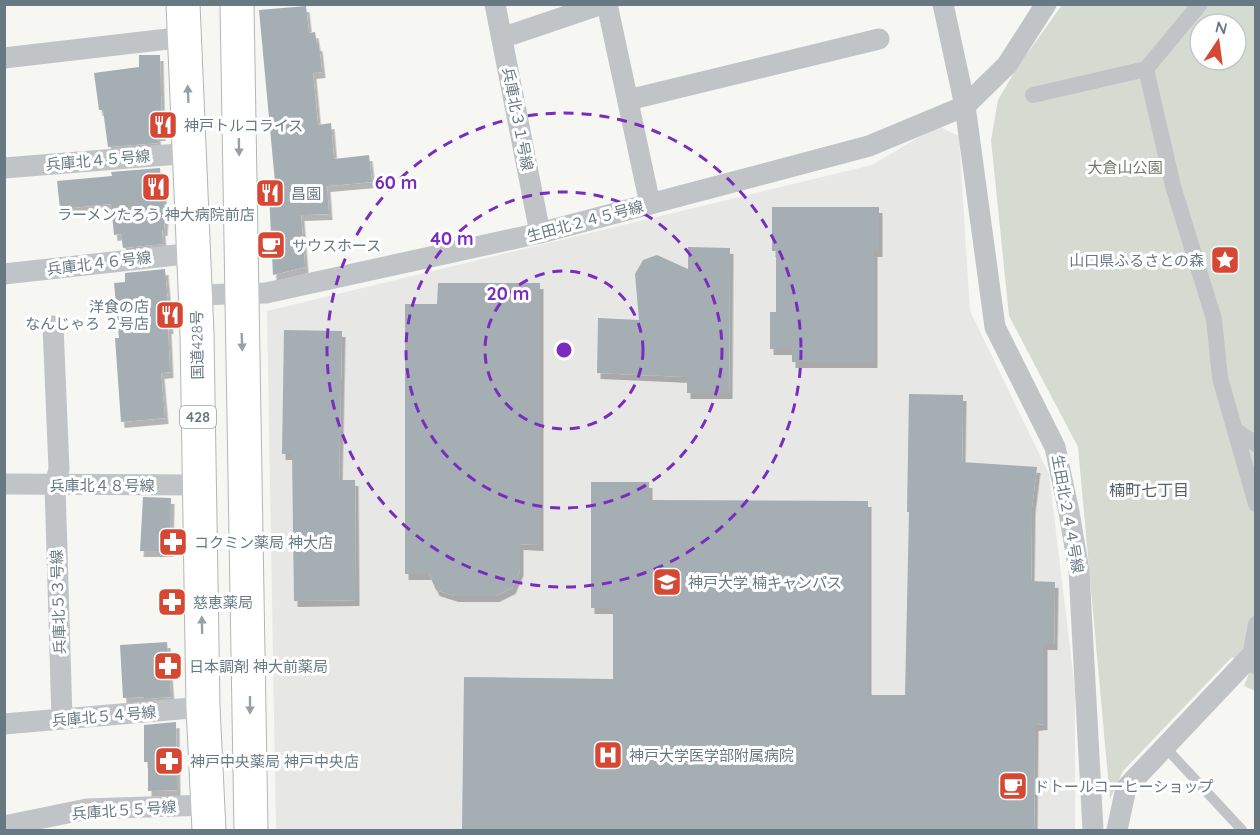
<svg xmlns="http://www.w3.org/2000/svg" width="1260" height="835" font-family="Quicksand,'Noto Sans JP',sans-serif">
<defs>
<filter id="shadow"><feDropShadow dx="3.5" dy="6" stdDeviation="0" flood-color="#0004"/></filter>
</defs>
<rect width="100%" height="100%" fill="#f6f6f3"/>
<!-- built -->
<polygon fill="#e7e7e6" points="938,126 959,136 970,311 1049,474 1075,689 1075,830 276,830 267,311 872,165"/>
<!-- green -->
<path fill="#d6dbd2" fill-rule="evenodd" d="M 1062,5 L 1255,5 L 1255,691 L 1244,686 L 1250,671 L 1232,657 L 1123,771 L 1110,799 L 1078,447 L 1009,316 L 991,140 L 998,100 L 1016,69 ZM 1200,24 L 1236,24 L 1236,60 L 1200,60 Z"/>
<!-- building -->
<g fill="#a5aeb2" filter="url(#shadow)">
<polygon points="306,6 309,33 315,32 317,45 319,45 322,72 313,73 318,125 331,123 334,159 369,155 372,182 327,186 329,214 301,215 305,267 273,275 269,193 276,193 259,10"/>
<polygon points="139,55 160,55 162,135 157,135 158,143 108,147 103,110 99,110 94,73 139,67"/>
<polygon points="160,168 165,213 164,230 162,230 163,244 123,248 121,234 114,235 111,204 60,209 57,181 112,176 111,172"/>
<polygon points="772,207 879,207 879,251 874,251 874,362 792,362 792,349 770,349 770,312 776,312 776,251 772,251"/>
<polygon points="688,247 730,248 729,393 687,393 687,377 597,373 598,318 639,320 635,274 643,260 657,255 688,269"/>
<polygon points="165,269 170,328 168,328 170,372 161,373 165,418 121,422 115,338 119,338 114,283 125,282 125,273"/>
<polygon points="438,283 540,283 540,545 520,544 520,570 512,588 496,596 455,596 436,590 429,574 405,574 405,304 437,304"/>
<polygon points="284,330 342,331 339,480 355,480 356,600 294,601 292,454 282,454"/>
<polygon points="909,394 963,395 962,462 1037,467 1032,507 1031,581 1055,582 1054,644 1044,644 1044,724 1035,725 1034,831 462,831 464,677 613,679 613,608 591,608 591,482 649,482 649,500 868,501 868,695 905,695 909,512 907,512"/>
<polygon points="143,497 171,498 170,551 140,551"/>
<polygon points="167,642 171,697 144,699 144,697 123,698 120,645"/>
<polygon points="176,722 177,790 148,791 148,762 144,762 144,725"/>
</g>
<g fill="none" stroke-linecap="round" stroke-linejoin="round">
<!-- trunk casing -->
<g stroke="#b1b6b8" stroke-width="35">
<g id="trunk">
<polyline points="183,4 197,334 203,707 209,830"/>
<path d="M 237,4 C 241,280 248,555 251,830"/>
</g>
</g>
<!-- service -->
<polyline stroke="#c0c4c7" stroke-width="10" points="1165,747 1242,830"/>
<!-- pedestrian -->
<g stroke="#c0c4c7" stroke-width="16">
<polyline points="1146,69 1173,186 1214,319 1220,378 1256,504"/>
<polyline points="1033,95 1146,69 1200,4"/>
<polyline points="1235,430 1256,444"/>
<polyline points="1256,624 1250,657 1256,667"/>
</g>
<!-- minor -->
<g stroke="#c0c4c7" stroke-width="21">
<polyline points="495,4 540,233"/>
<polyline points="607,4 650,204"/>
<polyline points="943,4 965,106 995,327 1055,447 1069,512 1079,571 1093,830"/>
<polyline points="502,38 602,4"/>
<polyline points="4,58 185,37"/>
<polyline points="628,100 879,39"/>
<polyline points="4,168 191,153"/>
<polyline points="4,274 194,253"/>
<polyline points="196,295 266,293 540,233 869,146 965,106 1007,65 1046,4"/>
<polyline points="53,326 59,469 55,485 62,719"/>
<polyline points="4,484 199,485"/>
<polyline points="4,724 203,707"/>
<polyline points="4,826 87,809 208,805"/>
<polyline points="1117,830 1126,788 1250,657"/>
</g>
<!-- trunk -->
<use href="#trunk" stroke="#fff" stroke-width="33"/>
</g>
<!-- one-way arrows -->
<defs><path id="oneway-solid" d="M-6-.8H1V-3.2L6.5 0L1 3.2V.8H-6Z" transform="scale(1.5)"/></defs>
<g fill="#95a1a8">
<use href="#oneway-solid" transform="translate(188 94) rotate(-93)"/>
<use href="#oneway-solid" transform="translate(239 147) rotate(89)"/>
<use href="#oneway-solid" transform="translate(242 342) rotate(88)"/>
<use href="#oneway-solid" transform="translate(202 625) rotate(-91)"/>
<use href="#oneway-solid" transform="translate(250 705) rotate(90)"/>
</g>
<!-- distance rings -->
<g fill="none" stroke="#7b2cbf" stroke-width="3" stroke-dasharray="10 8">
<circle cx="564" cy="350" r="79"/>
<circle cx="564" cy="350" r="158"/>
<circle cx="564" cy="350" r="237"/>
</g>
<!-- icons -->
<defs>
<g id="restaurant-square" transform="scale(1.5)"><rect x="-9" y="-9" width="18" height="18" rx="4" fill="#d64833" stroke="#fff"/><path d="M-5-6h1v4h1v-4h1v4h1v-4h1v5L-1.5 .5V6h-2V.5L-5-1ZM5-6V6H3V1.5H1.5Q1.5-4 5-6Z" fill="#fff"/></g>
<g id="cafe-square" transform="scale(1.5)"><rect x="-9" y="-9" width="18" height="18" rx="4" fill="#d64833" stroke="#fff"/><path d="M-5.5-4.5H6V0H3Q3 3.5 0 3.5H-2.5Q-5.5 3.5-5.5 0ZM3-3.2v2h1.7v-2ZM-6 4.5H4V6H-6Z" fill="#fff"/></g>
<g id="sight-square" transform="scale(1.5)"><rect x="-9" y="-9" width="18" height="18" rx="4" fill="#d64833" stroke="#fff"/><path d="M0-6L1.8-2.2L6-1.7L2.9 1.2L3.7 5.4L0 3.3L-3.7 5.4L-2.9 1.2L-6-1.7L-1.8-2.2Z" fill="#fff"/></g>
<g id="pharmacy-square" transform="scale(1.5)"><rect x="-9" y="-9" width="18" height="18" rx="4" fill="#d64833" stroke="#fff"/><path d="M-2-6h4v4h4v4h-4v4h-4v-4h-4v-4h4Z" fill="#fff"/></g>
<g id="university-square" transform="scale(1.5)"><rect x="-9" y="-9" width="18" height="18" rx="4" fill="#d64833" stroke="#fff"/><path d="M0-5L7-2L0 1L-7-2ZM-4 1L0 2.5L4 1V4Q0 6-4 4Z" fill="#fff"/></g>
<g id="hospital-square" transform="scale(1.5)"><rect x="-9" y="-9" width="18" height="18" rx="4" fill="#d64833" stroke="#fff"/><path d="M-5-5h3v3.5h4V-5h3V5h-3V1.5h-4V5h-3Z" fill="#fff"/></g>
</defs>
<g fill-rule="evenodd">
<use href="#restaurant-square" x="163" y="125"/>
<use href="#restaurant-square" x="156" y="187"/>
<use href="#restaurant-square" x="270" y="193"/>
<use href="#cafe-square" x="271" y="245"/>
<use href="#sight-square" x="1225" y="260"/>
<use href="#restaurant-square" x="170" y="315"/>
<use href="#pharmacy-square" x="173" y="542"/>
<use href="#university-square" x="667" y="582"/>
<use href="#pharmacy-square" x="172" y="602"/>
<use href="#pharmacy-square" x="168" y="666"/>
<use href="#hospital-square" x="608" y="755"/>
<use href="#pharmacy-square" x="169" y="761"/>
<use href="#cafe-square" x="1013" y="786"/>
</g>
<g text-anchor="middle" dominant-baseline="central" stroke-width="6" stroke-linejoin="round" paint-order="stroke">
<!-- shield labels -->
<rect fill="#fff" stroke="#95a1a8" stroke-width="1.5" x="180" y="406" width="36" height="22" rx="4.5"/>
<g font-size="14" font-weight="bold" fill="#677982">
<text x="198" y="417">428</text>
</g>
<!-- street labels -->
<g font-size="15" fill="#677982" stroke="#fff">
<text transform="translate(518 119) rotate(79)">兵庫北３１号線</text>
<text transform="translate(98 160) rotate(-5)">兵庫北４５号線</text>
<text transform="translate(585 221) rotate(-15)">生田北２４５号線</text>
<text transform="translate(99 263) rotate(-7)">兵庫北４６号線</text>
<text transform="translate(197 345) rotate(-91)">国道428号</text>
<text x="102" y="485">兵庫北４８号線</text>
<text transform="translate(1068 514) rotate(80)">生田北２４４号線</text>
<text transform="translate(58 602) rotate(-92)">兵庫北５３号線</text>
<text transform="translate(104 716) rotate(-5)">兵庫北５４号線</text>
<text transform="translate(124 810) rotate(-4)">兵庫北５５号線</text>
</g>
<!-- poi labels -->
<g font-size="15" fill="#677982" stroke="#fff" text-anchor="start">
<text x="184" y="125">神戸トルコライス</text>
<text x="291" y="193">昌園</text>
<text x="156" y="214" text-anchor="middle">ラーメンたろう 神大病院前店</text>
<text x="292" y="245">サウスホース</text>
<text x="1204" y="260" text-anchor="end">山口県ふるさとの森</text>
<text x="149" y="306" text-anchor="end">洋食の店<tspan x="149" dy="17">なんじゃろ ２号店</tspan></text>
<text x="194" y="542">コクミン薬局 神大店</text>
<text x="688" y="582">神戸大学 楠キャンパス</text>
<text x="193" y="602">慈恵薬局</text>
<text x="189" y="666">日本調剤 神大前薬局</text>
<text x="629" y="755">神戸大学医学部附属病院</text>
<text x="190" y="761">神戸中央薬局 神戸中央店</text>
<text x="1034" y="786">ドトールコーヒーショップ</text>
</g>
<!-- park labels -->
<g font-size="15" fill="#6c7a66" stroke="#fff">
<text x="1125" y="167">大倉山公園</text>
</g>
<!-- neighbourhood labels -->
<g font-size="16" fill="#556168" stroke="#fff">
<text x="1149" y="490">楠町七丁目</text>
</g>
</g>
<circle cx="564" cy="350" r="9" fill="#7b2cbf" stroke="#fff" stroke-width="3"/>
<g font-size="18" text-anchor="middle" font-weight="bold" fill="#7b2cbf" stroke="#fff" stroke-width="6" stroke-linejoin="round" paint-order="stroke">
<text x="396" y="189">60 m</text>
<text x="452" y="245">40 m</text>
<text x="508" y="300">20 m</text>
</g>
<!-- border -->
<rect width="1260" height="835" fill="none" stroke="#677982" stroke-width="12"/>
<!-- north arrow -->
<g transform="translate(1218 42) rotate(13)"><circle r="28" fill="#ffffff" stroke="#c2c9cd" stroke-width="1.5"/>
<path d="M0-4.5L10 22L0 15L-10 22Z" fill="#d64833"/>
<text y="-9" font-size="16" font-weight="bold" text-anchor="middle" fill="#677982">N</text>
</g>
</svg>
